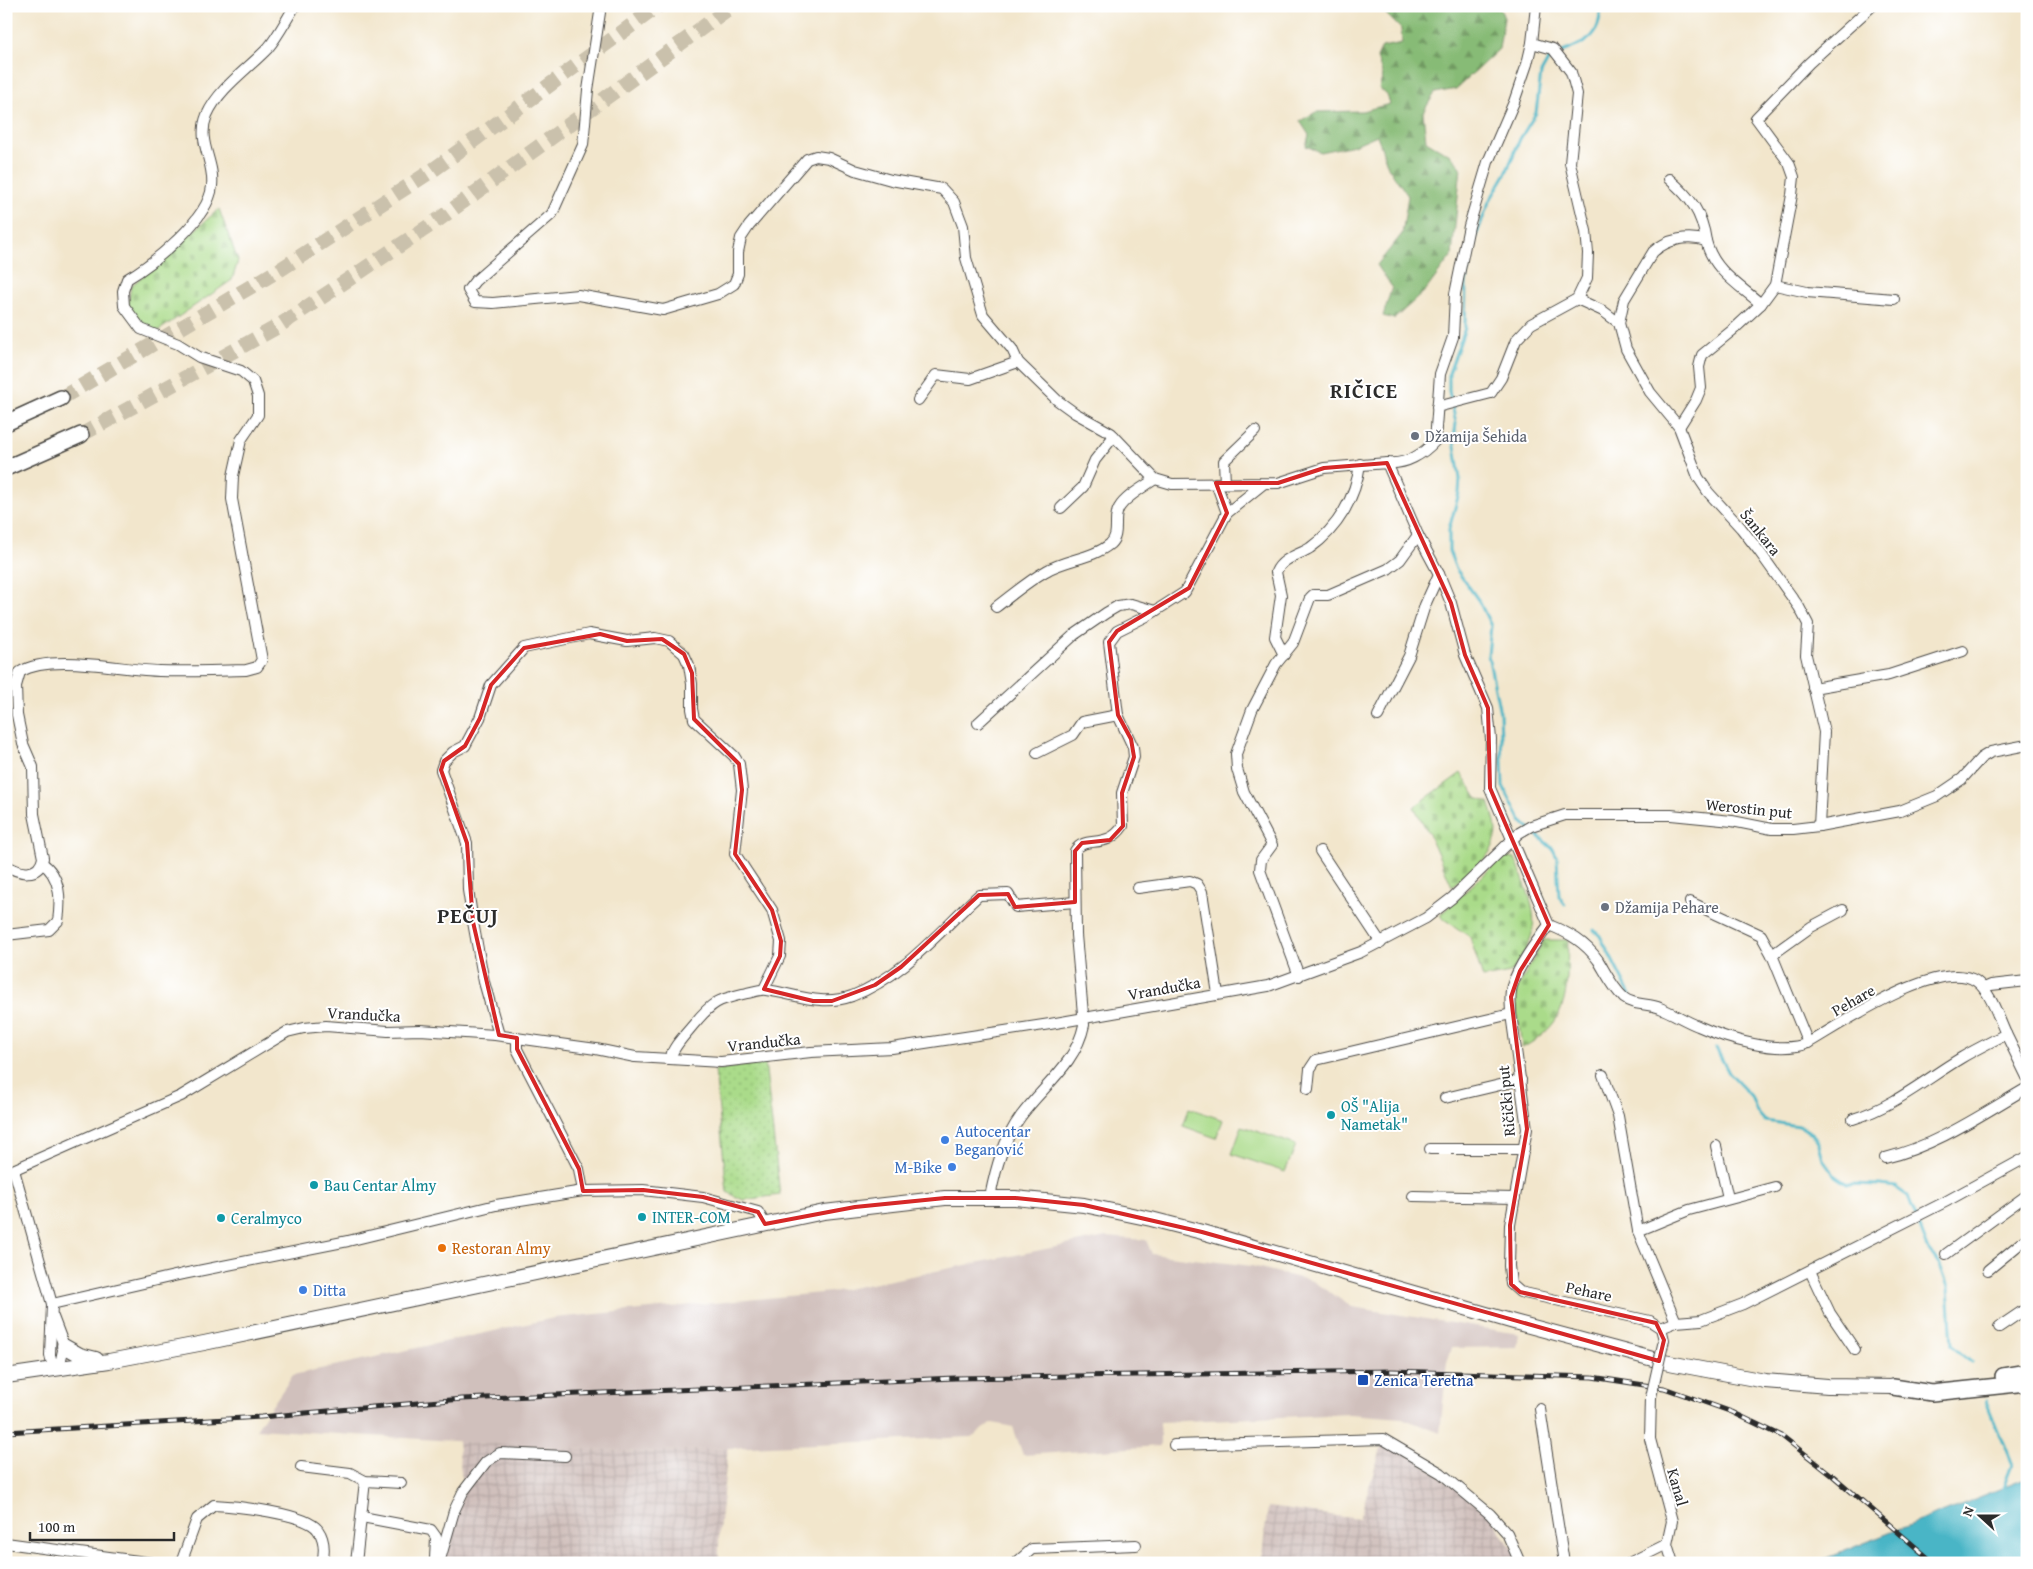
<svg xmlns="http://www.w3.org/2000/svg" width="2033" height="1569" font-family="'Gentium Book Plus',serif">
<defs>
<pattern id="industrial-grid" width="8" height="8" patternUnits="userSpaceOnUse" patternTransform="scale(1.25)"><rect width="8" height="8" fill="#d0c0bc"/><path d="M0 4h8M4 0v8" fill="none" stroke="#b3a5a2"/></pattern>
<pattern id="grass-dots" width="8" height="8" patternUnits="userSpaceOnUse" patternTransform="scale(1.25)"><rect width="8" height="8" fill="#aadb8a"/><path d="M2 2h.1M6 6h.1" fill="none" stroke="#92bc77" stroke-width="1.8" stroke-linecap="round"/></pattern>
<pattern id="forest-firs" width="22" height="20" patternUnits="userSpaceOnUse" patternTransform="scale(1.25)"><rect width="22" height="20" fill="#87bb76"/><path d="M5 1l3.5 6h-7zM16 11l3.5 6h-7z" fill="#6f9861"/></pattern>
<pattern id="cemetery-stones" width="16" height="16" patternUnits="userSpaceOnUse" patternTransform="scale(1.25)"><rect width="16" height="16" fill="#aadb8a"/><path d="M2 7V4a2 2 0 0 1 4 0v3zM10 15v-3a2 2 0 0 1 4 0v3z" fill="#92bc77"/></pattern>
</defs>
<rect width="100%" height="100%" fill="#fff"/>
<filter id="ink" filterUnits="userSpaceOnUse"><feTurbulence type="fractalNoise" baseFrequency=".02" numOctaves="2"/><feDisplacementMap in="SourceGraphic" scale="10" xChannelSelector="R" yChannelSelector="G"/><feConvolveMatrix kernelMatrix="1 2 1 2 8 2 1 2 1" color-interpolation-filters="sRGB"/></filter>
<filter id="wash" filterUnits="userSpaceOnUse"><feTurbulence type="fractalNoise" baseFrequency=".0096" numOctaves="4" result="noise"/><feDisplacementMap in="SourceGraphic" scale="20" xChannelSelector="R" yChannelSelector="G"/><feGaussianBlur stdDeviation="1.12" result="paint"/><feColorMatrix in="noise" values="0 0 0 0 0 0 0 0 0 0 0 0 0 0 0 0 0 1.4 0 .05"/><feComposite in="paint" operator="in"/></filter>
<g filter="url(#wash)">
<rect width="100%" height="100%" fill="#f2e6cc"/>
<!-- industrial -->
<g fill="url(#industrial-grid)">
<polygon points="1384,1439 1407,1452 1490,1514 1521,1563 1261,1563 1268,1507 1359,1519"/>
<polygon points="458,1441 638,1452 728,1448 719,1531 719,1563 439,1563 463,1492"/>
</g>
<!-- railway -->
<polygon fill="#d0c0bc" points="1106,1237 1146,1240 1152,1254 1252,1266 1312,1281 1352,1307 1519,1334 1517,1347 1452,1348 1447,1362 1440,1433 1402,1418 1350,1414 1160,1422 1160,1446 1023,1455 1013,1427 993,1423 971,1437 638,1452 256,1429 293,1375 554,1318 831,1292"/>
<!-- grass -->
<polygon fill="url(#grass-dots)" stroke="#6a835a" points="765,1062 780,1195 743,1200 727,1192 715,1070"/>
<!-- forest -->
<polygon fill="url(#forest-firs)" stroke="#597350" points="1378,6 1499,6 1504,18 1499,49 1456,89 1435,93 1423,112 1426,141 1450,155 1461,167 1452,255 1426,290 1394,319 1383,316 1392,287 1377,265 1402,234 1408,196 1388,167 1377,135 1354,145 1320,152 1306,146 1309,135 1300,121 1316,112 1362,111 1390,104 1387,95 1379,88 1383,76 1377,58 1382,47 1402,43 1401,29"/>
<!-- cemetery -->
<g fill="url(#cemetery-stones)" stroke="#6a835a">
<polygon points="219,209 238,261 232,280 155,333 127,315 131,286"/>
<path d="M 1461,773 L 1477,798 L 1489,803 C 1508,850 1485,858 1452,886 L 1429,834 L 1414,807 Z"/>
<path d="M 1504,856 L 1515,858 C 1534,909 1547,926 1510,973 L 1483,978 L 1470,937 L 1441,917 L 1441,914 Z"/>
<path d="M 1544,940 L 1568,940 C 1566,990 1573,1021 1522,1048 L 1515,993 Z"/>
</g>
<!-- green -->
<g fill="#aadb8a" stroke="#6a835a">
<polygon points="1189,1108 1223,1120 1216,1138 1183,1126"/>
<polygon points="1242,1126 1296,1145 1285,1172 1232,1154"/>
</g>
<!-- water -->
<polygon fill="#4ab5c6" stroke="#3a7078" points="2027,1478 2027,1563 1814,1563"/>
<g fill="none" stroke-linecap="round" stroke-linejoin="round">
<!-- stream -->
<g stroke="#4ab5c6" stroke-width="3">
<path d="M 1565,905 L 1559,896 L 1557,858 L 1553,849 L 1521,821 L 1503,786 L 1500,713 L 1488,655 L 1491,626 L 1479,601 L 1456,569 L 1449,551 L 1449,529 L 1459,493 L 1460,479 L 1454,440 L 1456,423 L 1449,391 L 1449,373 L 1465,328 L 1466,277 L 1475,239 L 1489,202 L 1506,173 L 1520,139 L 1536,113 L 1541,73 L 1550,57 C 1578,44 1602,44 1600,6"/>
<polyline points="1594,930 1600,936 1630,995"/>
<polyline points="1716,1048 1729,1073 1751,1096 1757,1112 1765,1121 1799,1126 1812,1133 1819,1144 1823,1159 1835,1176 1847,1184 1881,1185 1895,1187 1908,1196 1929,1250 1940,1265 1948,1287 1952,1345 1972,1362"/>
<polyline points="1986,1401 2012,1465 2001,1493"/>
</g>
</g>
</g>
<g filter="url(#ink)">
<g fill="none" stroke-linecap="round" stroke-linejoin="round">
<!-- highway-tunnel -->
<g stroke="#cac1ac" stroke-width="15" stroke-dasharray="15 8" stroke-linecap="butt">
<polyline points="61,398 281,269 433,170 658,6"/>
<polyline points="81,435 277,327 438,220 732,6"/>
</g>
<!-- minor casing -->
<g stroke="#494743" stroke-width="12">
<g id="minor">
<polyline points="601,6 588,90 583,145 552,214 475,281 468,290 475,302 493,303 578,295 663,310 718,294 734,284 738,274 738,252 741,238 749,226 807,159 816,156 829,158 855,170 891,180 942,189 954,202 963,226 966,258 983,315 1012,349 1018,362 1057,400 1075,413 1111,433 1155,479 1172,484 1278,483 1324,468 1387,463 1418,535 1439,574 1451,603 1465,655 1488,708 1491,739 1490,788 1549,925"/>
<path d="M 1669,179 C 1690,197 1702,212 1706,241"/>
<polyline points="1775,285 1807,292 1894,299"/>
<polyline points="1577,299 1603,311 1619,323 1626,349 1650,392 1679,427 1698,477 1708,492 1741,528 1759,551 1799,607 1808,624 1806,655 1824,732 1819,826"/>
<path d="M 1619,323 L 1624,300 L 1653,252 C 1667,239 1688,235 1706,241 C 1713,270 1739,285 1761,304"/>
<polyline points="918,400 936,375 970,379 1018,362"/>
<polyline points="1437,407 1491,393 1501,378 1516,340 1531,324 1577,299 1587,278 1588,253 1586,231 1570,163 1577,94 1571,72 1553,49 1532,43"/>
<polyline points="1679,427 1696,400 1701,388 1699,367 1702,355 1734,329 1761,304 1775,285 1792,195 1794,177 1789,163 1756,118 1809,63 1872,6"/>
<path d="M 1387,463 C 1406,465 1423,454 1435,441 L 1440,374 L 1453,337 L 1455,294 L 1469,226 L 1488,162 L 1514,102 L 1527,64 L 1532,43 L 1536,6"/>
<polyline points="1216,483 1227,513"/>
<polyline points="1225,483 1224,461 1255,431"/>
<polyline points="1061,508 1083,487 1095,460 1114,436"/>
<path d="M 996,607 C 1012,595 1028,581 1046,571 C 1066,559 1092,559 1110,544 C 1121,534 1112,519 1119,508 C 1126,496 1144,487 1155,479"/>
<path d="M 1284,655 L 1275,637 L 1281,595 L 1276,572 C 1282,558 1299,555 1310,548 C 1338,528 1356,497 1360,464"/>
<polyline points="1813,688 1889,675 1963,651"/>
<polyline points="1378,716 1409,656 1425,605 1439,574"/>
<polyline points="978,723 1074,635 1106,613 1118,606 1131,604 1155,611"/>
<polyline points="1037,753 1073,735 1082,722 1118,715"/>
<polyline points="1320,851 1381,943"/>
<path d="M 6,865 C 19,874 39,878 43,858 L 34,814 L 33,767 L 23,744 L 17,715 L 16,686 L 20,672 C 51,653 122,670 159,671 C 188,672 217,671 246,670 L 257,667 L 262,660 L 232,499 L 233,476 L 241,440 L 258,415 L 258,396 L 253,381 L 241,371 L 199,357 L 178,344 L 141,329 L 124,306 L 123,291 L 127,279 C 154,263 209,219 212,186 C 215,161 196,142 207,115 C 219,88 248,69 268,48 C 278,36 286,20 295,6"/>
<polyline points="1138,888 1190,881 1197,884 1202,892 1218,994"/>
<polyline points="1690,902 1761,935 1772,955 1808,1043"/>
<path d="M 1549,925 C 1569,933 1585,942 1598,960 C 1606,973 1612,987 1624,998 C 1634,1006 1649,1003 1660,1008 C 1673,1013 1685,1021 1698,1026 C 1727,1039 1779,1055 1808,1043 C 1841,1024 1940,957 1976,981 C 1991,992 1998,1017 2006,1034 C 1991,1042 1976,1049 1961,1058 C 1926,1079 1893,1107 1853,1119"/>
<path d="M 1549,925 C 1536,942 1518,966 1512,986 C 1509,995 1511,1005 1511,1014 L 1527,1129 L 1510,1225 L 1509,1266 L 1511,1284 L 1520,1292 L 1650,1321 L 1661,1328 L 1664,1340"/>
<path d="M 6,935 L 49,930 L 58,921 C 61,900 61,876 42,863"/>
<polyline points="1772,955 1811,927 1843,910"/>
<polyline points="1299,976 1260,870 1261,860 1272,845 1244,792 1237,769 1236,754 1252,710 1276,664 1293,643 1310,598 1313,595 1328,595 1388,569 1400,560 1418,535"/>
<polyline points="1984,988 1991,985 2027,981"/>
<polyline points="2006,1034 2027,1077"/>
<polyline points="499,1035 484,982 473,922 468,890 467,843 441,770 444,761 453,752 465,746 480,718 491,685 524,648 589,634 627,641 655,638 669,641 684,654 689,665 692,684 692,709 694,719 734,756 739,764 742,790 735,854 772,910 781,941 780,956 764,989"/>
<polyline points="517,1038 517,1049 579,1169 583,1191"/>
<path d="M 670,1059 C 673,1046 686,1034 694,1024 C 714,1000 718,1000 747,993 C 753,992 760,989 766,990 C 796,994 821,1007 852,996 C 904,976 939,931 979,895 L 1008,894 L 1016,907 L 1075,902"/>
<polyline points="1603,1075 1618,1116 1638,1231 1676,1322"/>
<polyline points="1308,1089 1310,1069 1316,1060 1511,1014"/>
<polyline points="1445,1098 1521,1080"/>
<polyline points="1716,1146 1728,1198"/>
<polyline points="1430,1149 1524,1149"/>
<path d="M 1885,1158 C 1936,1146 1982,1114 2027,1088"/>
<polyline points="14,1170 52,1304 50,1355 53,1369"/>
<polyline points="6,1173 181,1096 287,1032 304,1028 326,1026 388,1031 420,1030 495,1035 596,1049 635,1057 721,1062 811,1052 892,1048 1050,1024 1268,986 1361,952 1426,918 1452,898 1519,833 1531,826 1565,815 1671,815 1732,821 1772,829 1793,829 1819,826 1900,811 1937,796 1962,779 1981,758 1991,752 2027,745"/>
<polyline points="1413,1196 1515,1198"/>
<path d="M 990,1197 C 996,1167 1003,1141 1021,1116 C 1043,1086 1076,1064 1084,1025 L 1076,935 L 1075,851 C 1085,834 1106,851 1123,826 L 1122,793 L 1134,757 L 1133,747 L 1118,715 L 1109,642 L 1117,631 L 1149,615 L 1185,592 L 1227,513 L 1263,484"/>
<polyline points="1638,1231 1689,1210 1775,1187"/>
<polyline points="1946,1254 2027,1195"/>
<polyline points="1988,1270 2027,1238"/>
<polyline points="1810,1271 1830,1313 1855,1350"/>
<polyline points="52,1304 183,1274 348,1241 496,1205 583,1191 643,1190 703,1197 758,1212 765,1224"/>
<polyline points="53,1317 64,1346 59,1368"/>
<polyline points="1999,1327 2027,1308"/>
<polyline points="1661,1328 1676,1322 1701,1320 1743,1304 1945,1202 2027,1157"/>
<polyline points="1540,1409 1564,1563"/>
<polyline points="1174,1445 1383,1439 1441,1473 1490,1514 1507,1533 1520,1563"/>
<polyline points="301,1467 350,1473 365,1481 401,1483"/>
<polyline points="362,1517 431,1530 436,1537 435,1559"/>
<polyline points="6,1543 153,1563"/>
<polyline points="1667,1544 1673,1563"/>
<path d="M 181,1563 L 197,1519 L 214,1505 C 235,1506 306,1513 318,1530 C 325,1540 325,1551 322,1563"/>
<polyline points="356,1563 365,1481"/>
<polyline points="439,1563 454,1511 463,1492 486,1462 500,1453 565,1456"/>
<polyline points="1016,1563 1032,1549 1136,1545"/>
<polyline points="1629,1563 1667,1544 1672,1521 1650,1439 1651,1397"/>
</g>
</g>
<!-- major casing -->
<g stroke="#494743" stroke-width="16">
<g id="major">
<polyline points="64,1346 80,1355 96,1359"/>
<polyline points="6,1376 109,1361 204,1343 824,1212 945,1198 1015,1198 1084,1205 1151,1219 1202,1232 1514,1322 1664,1362 1765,1381 1828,1386 1893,1387"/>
</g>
</g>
<!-- highway casing -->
<g stroke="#494743" stroke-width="18">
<g id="highway">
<polyline points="6,423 61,398"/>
<polyline points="6,468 81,435"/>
<polyline points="2003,1376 2027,1372"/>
<polyline points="1893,1387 1932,1393 2027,1383"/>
</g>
</g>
<!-- minor -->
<use href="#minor" stroke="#fff" stroke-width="10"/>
<!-- major -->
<use href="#major" stroke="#fff" stroke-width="14"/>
<!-- highway -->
<use href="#highway" stroke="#fff" stroke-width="15"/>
<!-- rail casing -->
<g stroke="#2b2b2b" stroke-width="5">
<polyline id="rail" points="6,1432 261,1417 462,1399 955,1378 1392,1371 1592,1377 1664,1388 1732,1412 1782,1436 1833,1476 1934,1563"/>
</g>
<!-- rail -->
<use href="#rail" stroke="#fff" stroke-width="3" stroke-dasharray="9" stroke-linecap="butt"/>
<!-- minor-bridge casing -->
<g stroke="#494743" stroke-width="12" stroke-linecap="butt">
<polyline id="minor-bridge" points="1651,1397 1664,1340"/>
</g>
<!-- minor-bridge -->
<use href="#minor-bridge" stroke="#fff" stroke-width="10"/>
</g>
</g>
<!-- marked area -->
<path fill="none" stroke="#d62828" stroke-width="4" stroke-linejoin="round" d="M 1387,463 L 1451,603 L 1465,655 L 1488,708 L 1490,788 L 1549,925 L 1520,971 L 1511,997 L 1527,1129 L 1510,1225 L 1511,1284 L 1520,1292 L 1656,1323 L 1664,1340 L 1659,1361 L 1202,1232 L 1084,1205 L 1015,1198 L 945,1198 L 855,1207 L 765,1224 L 758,1212 L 703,1197 L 643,1190 L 583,1191 L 579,1169 L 517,1049 L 517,1038 L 499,1035 L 473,922 L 467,843 L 441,770 L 444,761 L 465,746 L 480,718 L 491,685 L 524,648 L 600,634 L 627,641 L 662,639 L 684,654 L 692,673 L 694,719 L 739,764 L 742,790 L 735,854 L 772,910 L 781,941 L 780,956 L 764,989 L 813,1001 L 832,1001 L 875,985 L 901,967 L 979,895 L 1008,894 L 1015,907 L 1075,902 L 1075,851 L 1082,843 L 1110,840 L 1123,826 L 1122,793 L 1134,757 L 1131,739 L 1118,715 L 1109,642 L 1117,631 L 1189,588 L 1227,513 L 1216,483 L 1278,483 L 1324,468 Z"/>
<!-- markers -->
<g fill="#6b7280" stroke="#fff" stroke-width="2">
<circle cx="1415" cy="436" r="5"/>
<circle cx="1605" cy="907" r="5"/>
</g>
<g fill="#0f9aa8" stroke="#fff" stroke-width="2">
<circle cx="1331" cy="1115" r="5"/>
<circle cx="314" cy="1185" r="5"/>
<circle cx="642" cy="1217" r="5"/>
<circle cx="221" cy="1218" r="5"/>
</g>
<g fill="#3f7fe0" stroke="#fff" stroke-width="2">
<circle cx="945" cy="1140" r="5"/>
<circle cx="952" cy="1167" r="5"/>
<circle cx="303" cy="1290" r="5"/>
</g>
<circle fill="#e8710a" stroke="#fff" stroke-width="2" cx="442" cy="1248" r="5"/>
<rect fill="#1a4fb4" stroke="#fff" stroke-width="2" x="1357" y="1374" width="12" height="12" rx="2.5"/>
<g text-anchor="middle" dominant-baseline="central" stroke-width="4" stroke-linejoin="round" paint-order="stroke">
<!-- worship labels -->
<g font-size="16" fill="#5b616d" stroke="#fff" text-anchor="start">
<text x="1425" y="436">Džamija Šehida</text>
<text x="1615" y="907">Džamija Pehare</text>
</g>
<!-- street labels -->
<g font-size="16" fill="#2b2b2b" stroke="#fff">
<text transform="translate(1761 532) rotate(51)">Šankara</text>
<text transform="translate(1749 808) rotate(6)">Werostin put</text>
<text transform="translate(1164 988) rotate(-10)">Vrandučka</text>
<text transform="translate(1853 1000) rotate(-30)">Pehare</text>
<text transform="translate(364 1014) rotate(3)">Vrandučka</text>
<text transform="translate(764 1042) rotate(-6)">Vrandučka</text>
<text transform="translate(1506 1101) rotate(-95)">Ričički put</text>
<text transform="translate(1589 1291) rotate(12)">Pehare</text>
<text transform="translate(1678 1487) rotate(74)">Kanal</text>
</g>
<!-- culture labels -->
<g font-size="16" fill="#0d838f" stroke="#fff" text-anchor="start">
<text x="1341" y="1106">OŠ "Alija<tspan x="1341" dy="18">Nametak"</tspan></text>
<text x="324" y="1185">Bau Centar Almy</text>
<text x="652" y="1217">INTER-COM</text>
<text x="231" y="1218">Ceralmyco</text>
</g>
<!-- shop labels -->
<g font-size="16" fill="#366cbe" stroke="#fff" text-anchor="start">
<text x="955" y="1131">Autocentar<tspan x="955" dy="18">Beganović</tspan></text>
<text x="942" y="1167" text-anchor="end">M-Bike</text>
<text x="313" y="1290">Ditta</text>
</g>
<!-- food labels -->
<g font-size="16" fill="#c56008" stroke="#fff" text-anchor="start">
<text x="452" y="1248">Restoran Almy</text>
</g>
<!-- transit labels -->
<g font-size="16" fill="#164399" stroke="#fff" text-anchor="start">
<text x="1374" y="1380">Zenica Teretna</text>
</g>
<!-- district labels -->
<g font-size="21" font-weight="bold" letter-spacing="1" fill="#2b2b2b" stroke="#fff">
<text x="1364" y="390">RIČICE</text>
<text x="468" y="915">PEČUJ</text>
</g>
</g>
<!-- margin -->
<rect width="2033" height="1569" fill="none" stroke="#fff" stroke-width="25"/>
<!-- north arrow -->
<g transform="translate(1980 1516) rotate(291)" stroke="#ffffff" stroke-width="4" paint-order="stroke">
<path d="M0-4L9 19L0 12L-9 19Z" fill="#2b2b2b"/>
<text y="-8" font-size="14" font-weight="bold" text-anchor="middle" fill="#2b2b2b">N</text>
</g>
<!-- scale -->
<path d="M30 1532v8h144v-8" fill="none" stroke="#2b2b2b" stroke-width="2.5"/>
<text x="38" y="1532" font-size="15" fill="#2b2b2b" stroke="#ffffff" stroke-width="4" paint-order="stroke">100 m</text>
</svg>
